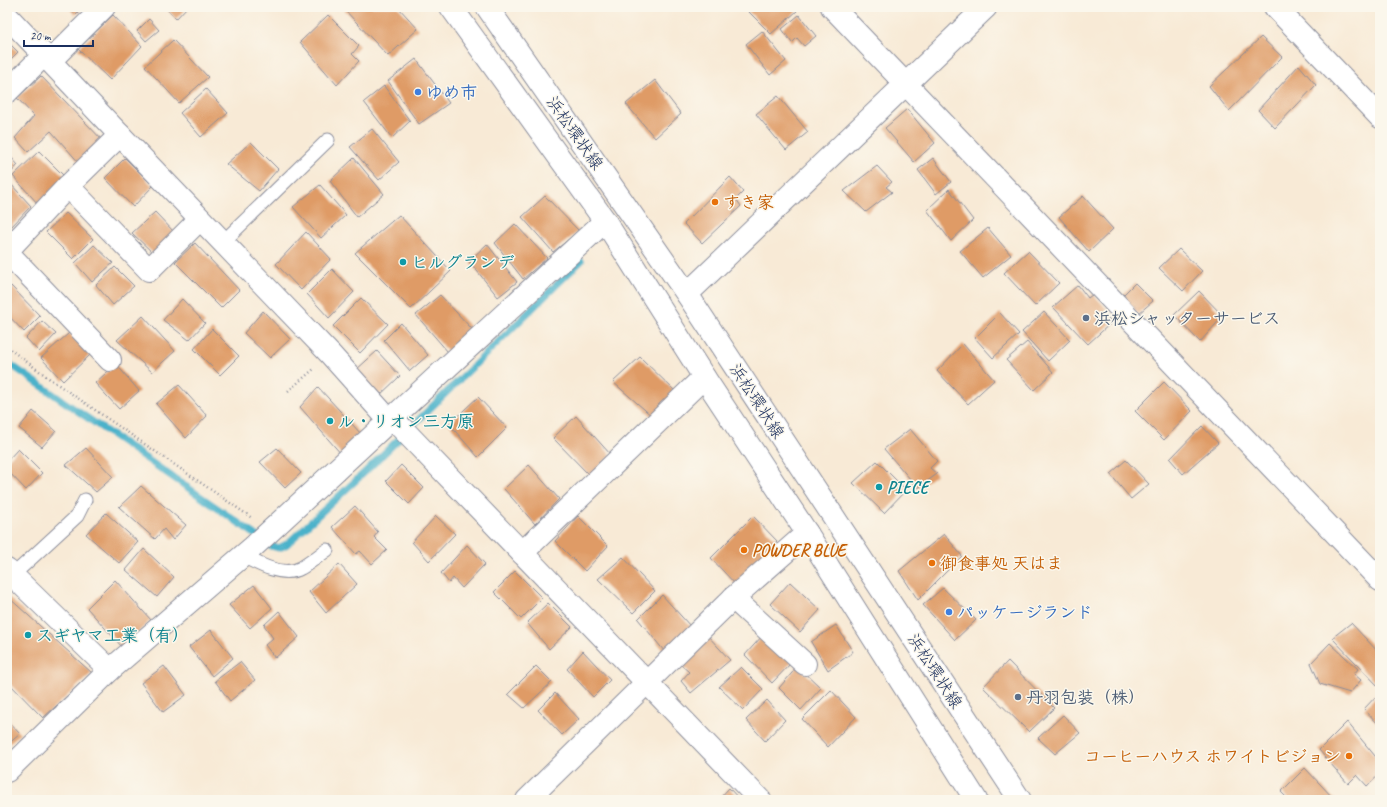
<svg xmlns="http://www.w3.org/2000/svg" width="1387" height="807" font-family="Caveat,'Klee One',sans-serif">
<rect width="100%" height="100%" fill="#fbf7ec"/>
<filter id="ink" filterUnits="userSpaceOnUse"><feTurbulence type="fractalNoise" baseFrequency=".025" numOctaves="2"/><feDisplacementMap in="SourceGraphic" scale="8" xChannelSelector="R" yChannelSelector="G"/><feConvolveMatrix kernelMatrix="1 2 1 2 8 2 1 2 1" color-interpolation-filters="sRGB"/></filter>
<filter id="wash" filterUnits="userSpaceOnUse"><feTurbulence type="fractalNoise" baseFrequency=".012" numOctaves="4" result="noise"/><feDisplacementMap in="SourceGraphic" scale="16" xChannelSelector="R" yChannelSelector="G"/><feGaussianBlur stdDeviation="0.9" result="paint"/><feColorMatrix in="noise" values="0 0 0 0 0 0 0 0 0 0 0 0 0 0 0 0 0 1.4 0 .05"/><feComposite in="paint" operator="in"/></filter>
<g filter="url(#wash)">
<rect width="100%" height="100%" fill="#f8ead6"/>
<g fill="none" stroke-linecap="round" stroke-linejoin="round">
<!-- stream -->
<polyline stroke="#4bb2ca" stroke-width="7" points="7,362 253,533 268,545 279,548 287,544 365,472 581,261"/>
</g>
<g id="blocks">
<!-- building -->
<g fill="#df9b66">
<polygon points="68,7 83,7 75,15"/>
<polygon points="165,7 187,7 176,19"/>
<polygon points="342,7 398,7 418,29 388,56"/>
<polygon points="751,7 793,7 797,11 771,34 747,10"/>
<polygon points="113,15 142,46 110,80 78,49"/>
<polygon points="328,15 359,46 352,54 359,61 337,85 300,42"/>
<polygon points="799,15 816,36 804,46 797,38 792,43 782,29"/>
<polygon points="149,19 159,30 146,41 137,31"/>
<polygon points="762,31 786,61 770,75 746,44"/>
<polygon points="1261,37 1282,57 1229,111 1209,86"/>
<polygon points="173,40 208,77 179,103 145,66"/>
<polygon points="7,41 18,52 7,63"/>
<polygon points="416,59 449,103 419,124 388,81"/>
<polygon points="1299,65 1316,85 1275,128 1258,110"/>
<polygon points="41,76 105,143 81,165 51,131 28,152 15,138 34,116 17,98"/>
<polygon points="655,80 681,114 655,138 626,104"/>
<polygon points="384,86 410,121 392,138 364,102"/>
<polygon points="206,89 228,113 201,137 180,113"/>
<polygon points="778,96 808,132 786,150 756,114"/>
<polygon points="907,109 935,143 914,162 885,128"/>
<polygon points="372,129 399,162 379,180 350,147"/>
<polygon points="251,142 278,169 259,191 226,164"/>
<polygon points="39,151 65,177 38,204 13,176"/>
<polygon points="11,157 18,165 7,177 7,161"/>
<polygon points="125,158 153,186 133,207 105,178"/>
<polygon points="354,158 384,194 357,217 330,181"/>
<polygon points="933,158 951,182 936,194 918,170"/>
<polygon points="877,166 892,182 886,187 892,192 866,212 844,191"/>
<polygon points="730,177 743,192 736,199 741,206 702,243 684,224"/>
<polygon points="9,182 31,206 10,228 7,225 7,184"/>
<polygon points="320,185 346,215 321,238 293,207"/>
<polygon points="949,189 973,220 951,241 927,210"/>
<polygon points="545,196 579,231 553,252 522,217"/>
<polygon points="1083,196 1113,229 1089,252 1059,217"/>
<polygon points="155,212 175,233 155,255 132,233"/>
<polygon points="66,213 93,239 73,259 46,232"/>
<polygon points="399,215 451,271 411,309 355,253"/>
<polygon points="515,224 547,258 523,279 495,243"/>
<polygon points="988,228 1011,255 983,278 960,251"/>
<polygon points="306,232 331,259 301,290 276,264"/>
<polygon points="195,243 239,290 221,308 175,262"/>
<polygon points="487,244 517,282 498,297 469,261"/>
<polygon points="94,245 113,263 92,282 75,263"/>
<polygon points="1179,249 1202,271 1183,291 1159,268"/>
<polygon points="1028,251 1059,283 1035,306 1004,273"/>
<polygon points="115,267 134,286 113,305 96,285"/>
<polygon points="332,269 354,292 329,318 307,294"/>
<polygon points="1135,283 1153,301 1138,314 1122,296"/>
<polygon points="1078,285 1088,298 1093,294 1108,310 1104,314 1112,322 1088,344 1053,307"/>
<polygon points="11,286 40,316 24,332 7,314 7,290"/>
<polygon points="1199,291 1223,316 1200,342 1174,315"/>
<polygon points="440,295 472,329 448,352 416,315"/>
<polygon points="361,298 388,324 360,353 333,326"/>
<polygon points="182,299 205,323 189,340 163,320"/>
<polygon points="263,311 290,339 270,358 244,333"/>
<polygon points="1044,312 1070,340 1048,361 1022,332"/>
<polygon points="1000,313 1019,334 993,358 975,338"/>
<polygon points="143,316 175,351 152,372 117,340"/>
<polygon points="42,321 56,334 39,352 26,338"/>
<polygon points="401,323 428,355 410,371 384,340"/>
<polygon points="212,329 239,356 220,375 194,349"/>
<polygon points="69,333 90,355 63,381 41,358"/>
<polygon points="1027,342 1053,372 1034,390 1006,360"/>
<polygon points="963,344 994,380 968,404 937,371"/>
<polygon points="377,351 400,376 378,397 356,370"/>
<polygon points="640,357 677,393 653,417 613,382"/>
<polygon points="116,364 139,391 119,409 95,383"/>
<polygon points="1164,382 1192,411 1164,440 1135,411"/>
<polygon points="179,385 207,416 186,438 156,404"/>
<polygon points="318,387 362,435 342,455 300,407"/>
<polygon points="478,397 507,428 478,457 449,424"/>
<polygon points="33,411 56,431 42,447 19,428"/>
<polygon points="576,416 611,455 590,476 553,438"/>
<polygon points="1202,426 1218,443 1183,474 1170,459"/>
<polygon points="910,429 937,461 930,468 937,474 918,488 884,449"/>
<polygon points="86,448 113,477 96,492 66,465"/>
<polygon points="277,448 301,473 285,488 260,462"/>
<polygon points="18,449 42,473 26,490 7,470 7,461"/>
<polygon points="1126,460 1149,484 1131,499 1110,474"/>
<polygon points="877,461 906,490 884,513 853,483"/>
<polygon points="401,465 424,488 409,504 386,481"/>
<polygon points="529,465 559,499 535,524 504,489"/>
<polygon points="141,486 186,525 173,540 164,529 155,539 119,507"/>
<polygon points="355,506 378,532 374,537 387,550 372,564 360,551 356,554 332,527"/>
<polygon points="106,513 138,542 119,563 86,534"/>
<polygon points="436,516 455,534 429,561 412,542"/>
<polygon points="578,516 608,546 585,571 555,541"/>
<polygon points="753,516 777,541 736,585 711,558"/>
<polygon points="944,534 962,556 918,600 899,571"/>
<polygon points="467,545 485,564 462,588 453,578 449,583 441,573"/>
<polygon points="144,549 174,577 157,597 126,570"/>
<polygon points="623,557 655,591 633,613 598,579"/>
<polygon points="339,564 357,584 326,613 309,592"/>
<polygon points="515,571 542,598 521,619 494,592"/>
<polygon points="115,580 151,620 122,647 87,608"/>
<polygon points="790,582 820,610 800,632 770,604"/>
<polygon points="254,585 272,608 250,628 229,605"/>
<polygon points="943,588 976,620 955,640 923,605"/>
<polygon points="662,595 691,627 665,652 638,619"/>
<polygon points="7,596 92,673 43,718 7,681"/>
<polygon points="548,603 572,627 549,649 527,623"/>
<polygon points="279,611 299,637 275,658 265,645 273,638 264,625"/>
<polygon points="1351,623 1380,654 1380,688 1332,638"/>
<polygon points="836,625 853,652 828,670 811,642"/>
<polygon points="211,630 233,658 212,676 189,647"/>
<polygon points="763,635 792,662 772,683 745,655"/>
<polygon points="708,636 730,660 691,693 681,681 689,672 680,664"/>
<polygon points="1330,643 1358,669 1354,674 1361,680 1350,693 1320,684 1311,663"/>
<polygon points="583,651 610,680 593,697 567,669"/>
<polygon points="1008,661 1054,708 1029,732 983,687"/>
<polygon points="240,662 255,680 230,701 215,681"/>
<polygon points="164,666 186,695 163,712 141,683"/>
<polygon points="536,666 552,682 524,708 508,694"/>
<polygon points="798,666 821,688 801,710 779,688"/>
<polygon points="741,667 763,689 743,710 719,687"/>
<polygon points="831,690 856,717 828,747 802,719"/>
<polygon points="555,693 579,719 562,735 538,710"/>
<polygon points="1378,694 1380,696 1380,726 1364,709"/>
<polygon points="767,700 785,720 765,741 746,720"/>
<polygon points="1063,715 1080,733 1055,754 1038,738"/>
<polygon points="7,720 20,734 7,745"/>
<polygon points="1347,722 1380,762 1380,774 1367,786 1357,775 1348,784 1319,750"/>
<polygon points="1305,768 1335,800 1289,800 1281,792"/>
<polygon points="729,788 740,800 718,800"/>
</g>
</g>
</g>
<g filter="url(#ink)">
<use href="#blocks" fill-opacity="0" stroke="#8a8c9a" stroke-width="1"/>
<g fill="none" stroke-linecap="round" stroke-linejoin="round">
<!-- lane casing -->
<g stroke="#8a8c9a" stroke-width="15">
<g id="lane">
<polyline points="223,242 328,140"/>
<path d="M 243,556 C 258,564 284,578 301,568 C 310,563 318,556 327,550"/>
<polyline points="13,575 77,516 85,500"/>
</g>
</g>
<!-- street casing -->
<g stroke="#8a8c9a" stroke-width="24">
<g id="street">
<polyline points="832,7 1380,580"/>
<polyline points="1275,7 1380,117"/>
<polyline points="7,16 120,135 331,355 389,420"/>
<polyline points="50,61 104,7"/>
<polyline points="7,92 44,55"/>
<polyline points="68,186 149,270 200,219"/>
<polyline points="7,251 68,186 120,135"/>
<polyline points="7,252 110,360"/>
<polyline points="687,294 986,7"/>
<polyline points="392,418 760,800"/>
<polyline points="522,553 704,377"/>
<polyline points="7,570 110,670"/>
<polyline points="733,598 805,664"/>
<polyline points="7,771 110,670 253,547 605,221"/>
<polyline points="527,800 733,598 807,533"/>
</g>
</g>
<!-- highway casing -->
<g stroke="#8a8c9a" stroke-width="24">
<g id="highway">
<polyline points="451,7 605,221 704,377 807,533 976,800"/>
<polyline points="487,7 687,294 1020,800"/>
</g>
</g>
<!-- path -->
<g stroke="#8a8c9a" stroke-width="2.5" stroke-dasharray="1 3" stroke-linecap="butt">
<polyline points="7,347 50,379 252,518"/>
<polyline points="288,391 314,369"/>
</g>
<!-- lane -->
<use href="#lane" stroke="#fff" stroke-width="13"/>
<!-- street -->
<use href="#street" stroke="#fff" stroke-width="22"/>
<!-- highway -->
<use href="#highway" stroke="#fff" stroke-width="22"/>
</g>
</g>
<!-- markers -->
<g fill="#3f7fe0" stroke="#fbf7ec" stroke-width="1.5">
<circle cx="418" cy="92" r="4"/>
<circle cx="949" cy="612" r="4"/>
</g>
<g fill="#e8710a" stroke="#fbf7ec" stroke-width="1.5">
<circle cx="715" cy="202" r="4"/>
<circle cx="744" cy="550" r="4"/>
<circle cx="932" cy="563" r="4"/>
<circle cx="1349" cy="756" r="4"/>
</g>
<g fill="#0f9aa8" stroke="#fbf7ec" stroke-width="1.5">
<circle cx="403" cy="262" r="4"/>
<circle cx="330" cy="421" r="4"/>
<circle cx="879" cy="487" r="4"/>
<circle cx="28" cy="635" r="4"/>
</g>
<g fill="#5c6f8a" stroke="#fbf7ec" stroke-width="1.5">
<circle cx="1086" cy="318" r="4"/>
<circle cx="1018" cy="697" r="4"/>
</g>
<g text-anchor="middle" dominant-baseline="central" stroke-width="3" stroke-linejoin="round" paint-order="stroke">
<!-- shop labels -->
<g font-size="17" font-weight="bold" fill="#366cbe" stroke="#fbf7ec" text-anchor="start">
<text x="426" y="92">ゆめ市</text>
<text x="957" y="612">パッケージランド</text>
</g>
<!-- street labels -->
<g font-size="17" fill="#1b2f5e" stroke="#fbf7ec">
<text transform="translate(575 133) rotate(55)">浜松環状線</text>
<text transform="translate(757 401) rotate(57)">浜松環状線</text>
<text transform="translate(935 671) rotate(57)">浜松環状線</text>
</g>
<!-- food labels -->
<g font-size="17" font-weight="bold" fill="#c56008" stroke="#fbf7ec" text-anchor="start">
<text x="723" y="202">すき家</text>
<text x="752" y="550">POWDER BLUE</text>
<text x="940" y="563">御食事処 天はま</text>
<text x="1341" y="756" text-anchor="end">コーヒーハウス ホワイトビジョン</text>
</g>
<!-- culture labels -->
<g font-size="17" font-weight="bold" fill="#0d838f" stroke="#fbf7ec" text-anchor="start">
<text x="411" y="262">ヒルグランデ</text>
<text x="338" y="421">ル・リオン三方原</text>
<text x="887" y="487">PIECE</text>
<text x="36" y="635">スギヤマ工業（有）</text>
</g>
<!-- service labels -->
<g font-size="17" font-weight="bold" fill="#4e5e75" stroke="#fbf7ec" text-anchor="start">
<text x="1094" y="318">浜松シャッターサービス</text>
<text x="1026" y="697">丹羽包装（株）</text>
</g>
</g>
<!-- margin -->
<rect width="1387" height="807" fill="none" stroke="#fbf7ec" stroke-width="24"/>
<!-- scale -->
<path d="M24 40v6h69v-6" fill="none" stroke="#1b2f5e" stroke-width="2"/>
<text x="30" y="40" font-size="12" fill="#1b2f5e" stroke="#fbf7ec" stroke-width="3" paint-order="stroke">20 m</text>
</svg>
